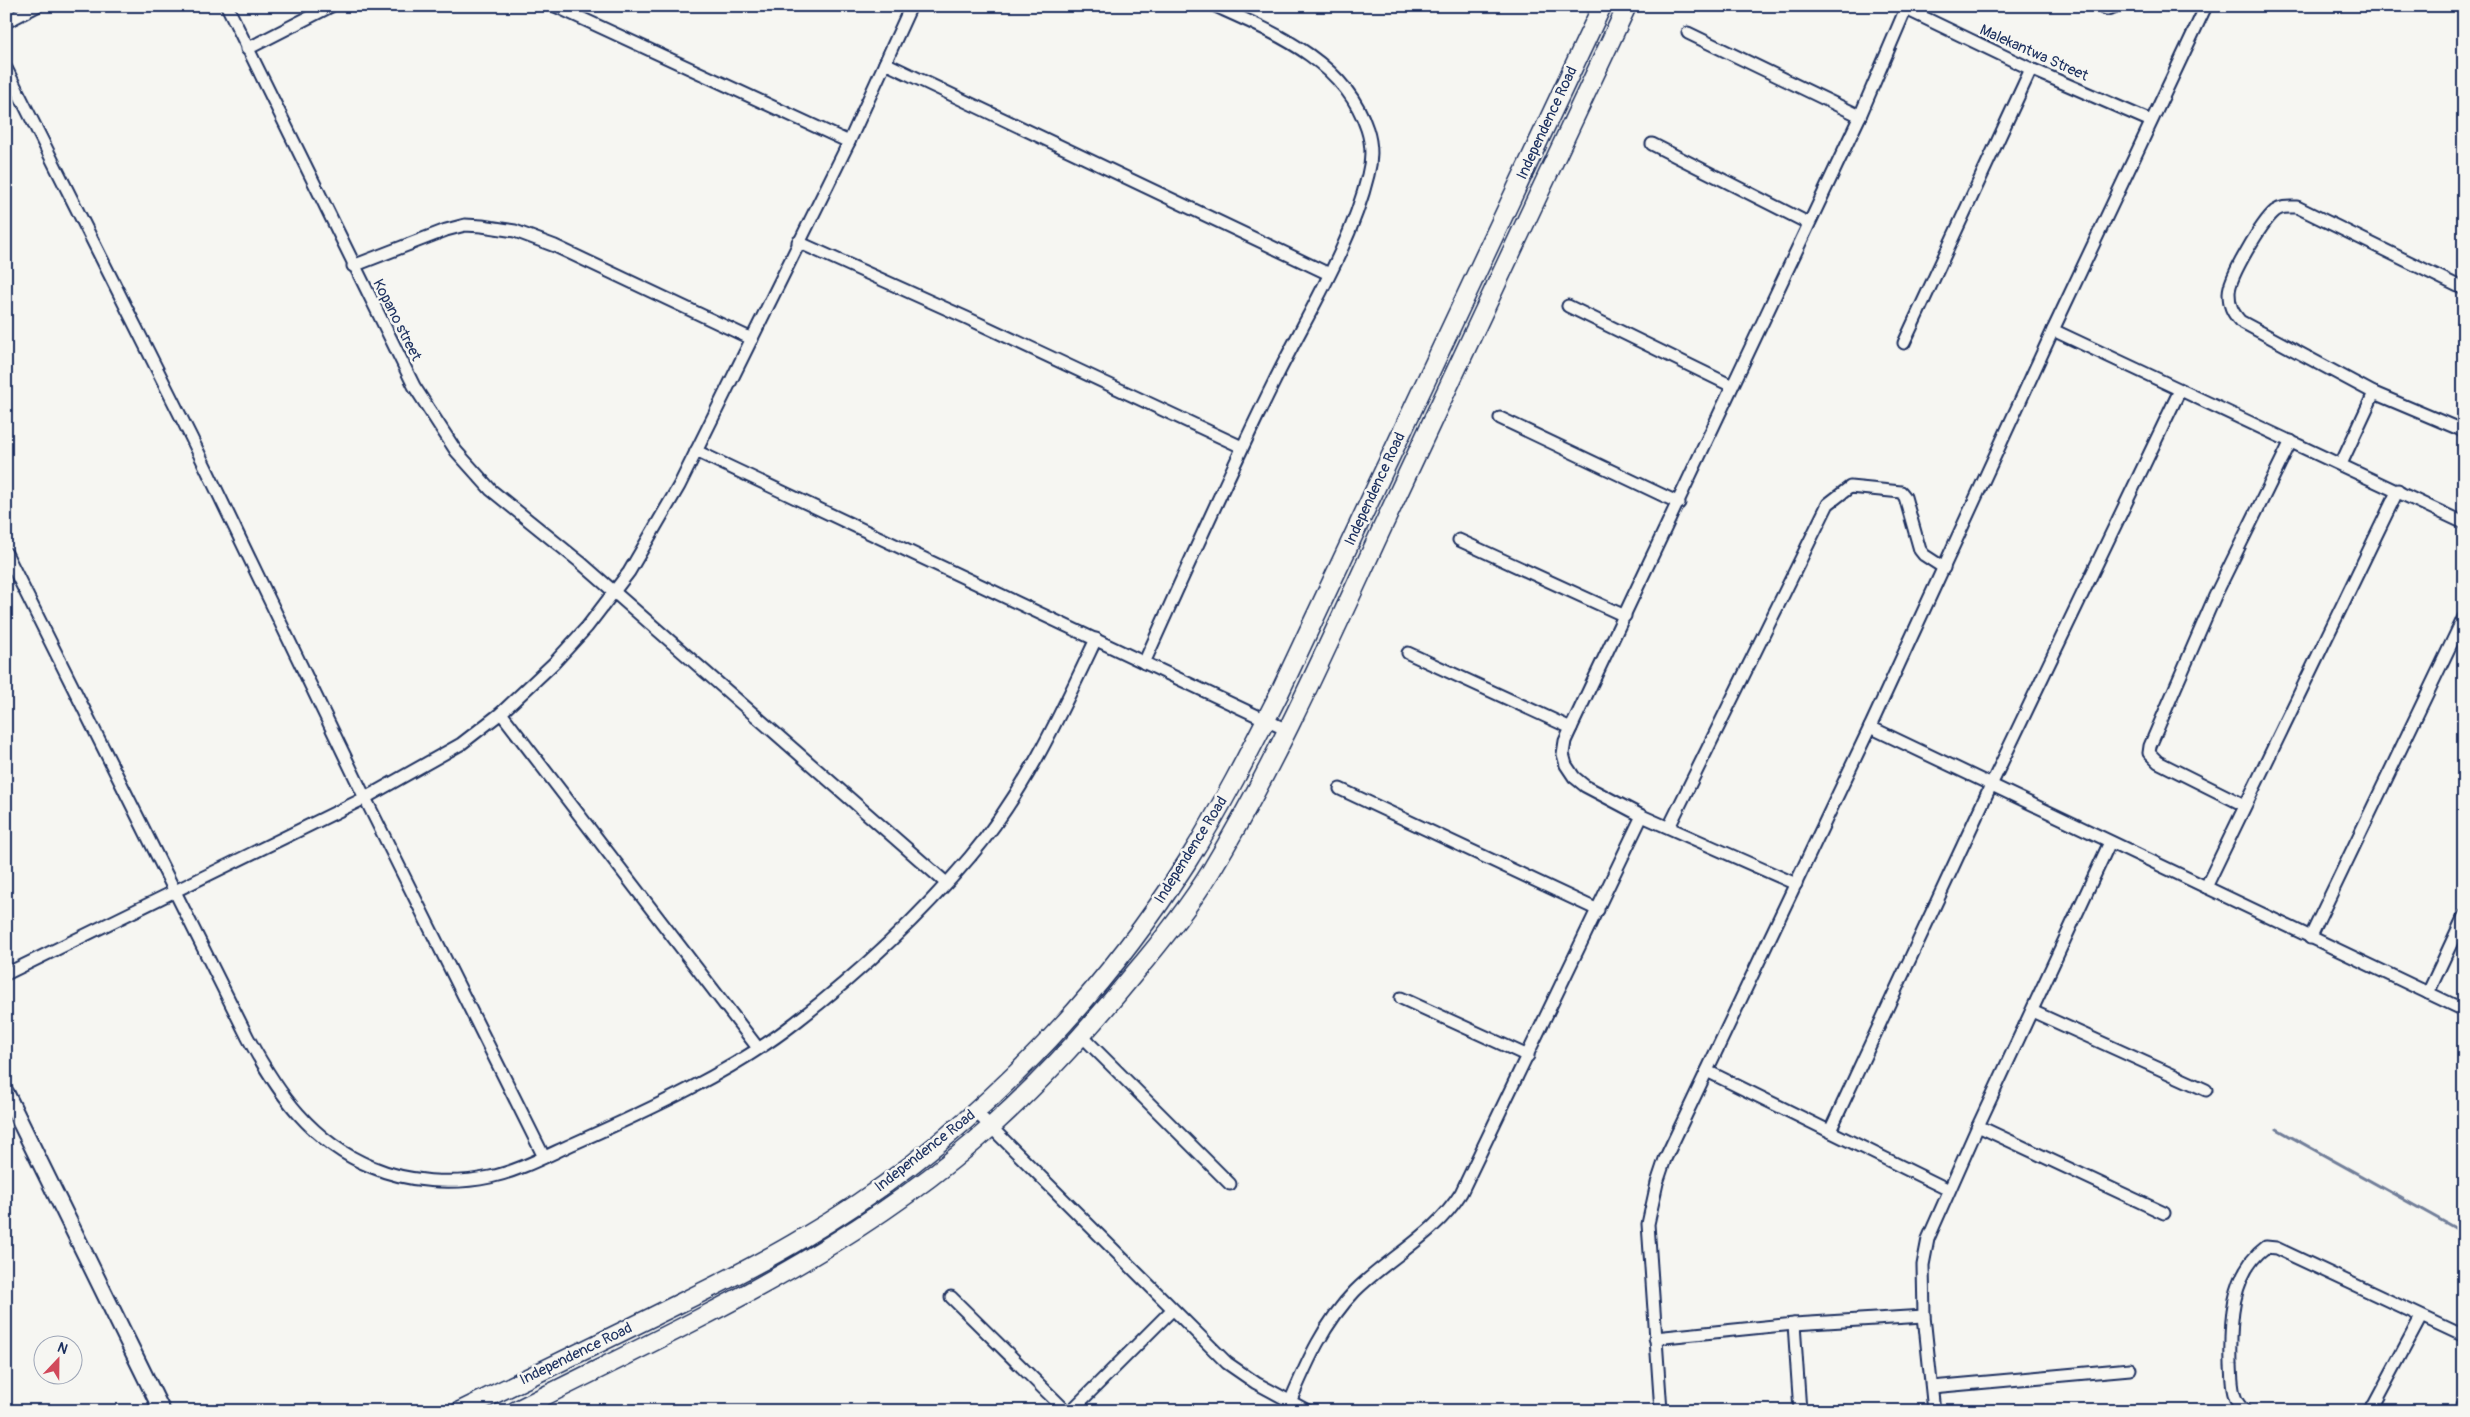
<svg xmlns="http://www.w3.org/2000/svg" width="2470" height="1417" font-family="Pangolin,sans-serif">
<rect width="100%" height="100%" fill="#f6f6f2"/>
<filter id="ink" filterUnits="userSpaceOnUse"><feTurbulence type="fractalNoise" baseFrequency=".02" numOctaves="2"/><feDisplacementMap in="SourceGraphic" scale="10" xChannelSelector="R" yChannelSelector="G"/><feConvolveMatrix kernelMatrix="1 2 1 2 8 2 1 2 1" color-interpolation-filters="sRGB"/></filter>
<g filter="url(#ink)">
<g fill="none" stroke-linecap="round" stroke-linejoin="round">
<!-- stream -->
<polyline stroke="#717e99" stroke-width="3" points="2277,1129 2464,1233"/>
<!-- street casing -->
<g stroke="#1b2f5e" stroke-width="15">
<g id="street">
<polyline points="227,6 414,386 456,451 491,490 580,562 945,882"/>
<polyline points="555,6 849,142"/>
<polyline points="2101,6 2107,9 2117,6"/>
<polyline points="1906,9 2031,69 2151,121"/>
<polyline points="6,22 37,6"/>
<polyline points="1688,33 1860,116"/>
<polyline points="247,49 331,6"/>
<polyline points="885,63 1329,274"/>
<polyline points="6,68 191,437 365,798 544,1157"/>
<polyline points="1652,144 1808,223"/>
<polyline points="798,242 967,318 1242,447"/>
<polyline points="353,266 446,230 465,225 482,226 515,231 555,246 752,339"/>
<path d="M 2464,289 L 2297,207 C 2288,207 2282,206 2275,211 C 2262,222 2229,277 2229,293 C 2229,305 2232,312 2240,321 L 2374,393 L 2464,431"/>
<polyline points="1568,306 1732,386"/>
<polyline points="2053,330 2464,523"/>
<polyline points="1904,343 2031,69"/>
<polyline points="1500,418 1679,503"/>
<polyline points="696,451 1287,730"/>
<polyline points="2341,464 2374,393"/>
<polyline points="1459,540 1625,616"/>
<path d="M 6,553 L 248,1038 C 278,1093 311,1142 372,1167 C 407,1182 453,1185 490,1177 C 519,1171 548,1155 575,1143 C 647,1111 734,1071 796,1022 C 858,974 919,917 970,857 C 1025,792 1060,715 1096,639"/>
<polyline points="1408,653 1571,728"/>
<path d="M 1144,663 C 1187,568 1229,473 1275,380 C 1307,315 1351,246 1368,175 C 1372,160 1372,144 1367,129 C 1345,61 1275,33 1215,6"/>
<polyline points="501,713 758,1048"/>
<polyline points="1870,727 2464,1010"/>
<polyline points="1340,789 1598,910"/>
<polyline points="2244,805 2158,762 2149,753 2150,746 2215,596 2291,441"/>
<polyline points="1669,827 1828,504 1850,487 1901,492 1905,497 1920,550 1924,555 1944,568"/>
<polyline points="1796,884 1642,816 1585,786 1574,777 1566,765 1563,754 1565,741 1571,728 1860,116 1907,6"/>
<polyline points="2206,887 2398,490"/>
<polyline points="2310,938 2464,617"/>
<polyline points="6,974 365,798 461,744 501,713 554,663 587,627 629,572 679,486 849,142 911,6"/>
<polyline points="2428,993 2464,916"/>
<polyline points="1401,998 1528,1056"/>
<polyline points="2032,1011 2206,1090"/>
<polyline points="1082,1036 1230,1184"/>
<polyline points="1707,1071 1949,1190"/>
<polyline points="976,1112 1227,1363 1256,1383 1308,1411"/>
<polyline points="1978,1126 2164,1213"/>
<polyline points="1830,1131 1991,785 2180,390"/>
<polyline points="951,1297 1066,1411"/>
<polyline points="1794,1324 1800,1411"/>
<polyline points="1655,1338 1794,1324 1924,1316"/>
<polyline points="1932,1387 2130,1369"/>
<path d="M 1290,1402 C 1307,1362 1324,1323 1355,1291 C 1389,1257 1435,1235 1461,1193 L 1642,816"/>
<polyline points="1071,1411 1172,1310"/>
<polyline points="1661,1411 1648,1224 1657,1183 1665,1159 1870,727 2053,330 2206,6"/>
<polyline points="1934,1411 1924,1316 1923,1265 1928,1239 1978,1126 2110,842"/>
<path d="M 2245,1411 C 2231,1400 2232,1382 2231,1365 C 2230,1325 2230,1273 2266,1247 L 2276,1248 L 2464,1336"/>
<polyline points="2368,1411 2374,1405 2421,1317"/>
<polyline points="2460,1411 2464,1403"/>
</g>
</g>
<!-- secondary casing -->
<g stroke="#1b2f5e" stroke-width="19">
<polyline id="secondary" points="6,1093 162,1411"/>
</g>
<!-- primary casing -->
<g stroke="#1b2f5e" stroke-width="21">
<g id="primary">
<path d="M 460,1411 C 524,1379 588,1348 652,1317 C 702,1292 753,1268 801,1239 C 957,1148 1090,1014 1187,862 C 1221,808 1250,751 1279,694 L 1602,6"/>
<path d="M 515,1411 C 680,1327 855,1251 993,1125 C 1044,1079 1089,1029 1133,975 C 1161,942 1188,908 1211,871 C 1283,751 1338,622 1397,496 C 1474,332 1551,169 1627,6"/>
</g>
</g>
<!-- street -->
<use href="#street" stroke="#f6f6f2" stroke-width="11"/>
<!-- secondary -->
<use href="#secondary" stroke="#f6f6f2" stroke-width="15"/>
<!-- primary -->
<use href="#primary" stroke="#f6f6f2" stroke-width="18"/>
</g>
</g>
<g text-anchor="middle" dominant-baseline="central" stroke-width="5" stroke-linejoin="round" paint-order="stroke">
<!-- street labels -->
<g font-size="15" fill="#1b2f5e" stroke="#f6f6f2">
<text transform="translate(2034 53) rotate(24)">Malekantwa Street</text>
<text transform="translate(1547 123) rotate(-65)">Independence Road</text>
<text transform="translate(397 320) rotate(63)">Kopano street</text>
<text transform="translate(1375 489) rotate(-65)">Independence Road</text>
<text transform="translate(1191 850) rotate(-58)">Independence Road</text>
<text transform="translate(925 1151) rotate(-38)">Independence Road</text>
<text transform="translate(576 1354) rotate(-26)">Independence Road</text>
</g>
</g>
<!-- margin -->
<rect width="2470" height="1417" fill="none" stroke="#f6f6f2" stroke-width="25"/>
<rect x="12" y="12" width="2445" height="1392" fill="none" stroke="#1b2f5e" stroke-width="2" filter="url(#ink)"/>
<!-- north arrow -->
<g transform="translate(58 1360) rotate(22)"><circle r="24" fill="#f6f6f2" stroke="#9ea6b7"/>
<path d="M0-4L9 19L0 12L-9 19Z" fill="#d1495b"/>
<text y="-8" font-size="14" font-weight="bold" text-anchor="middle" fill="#1b2f5e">N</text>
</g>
</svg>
